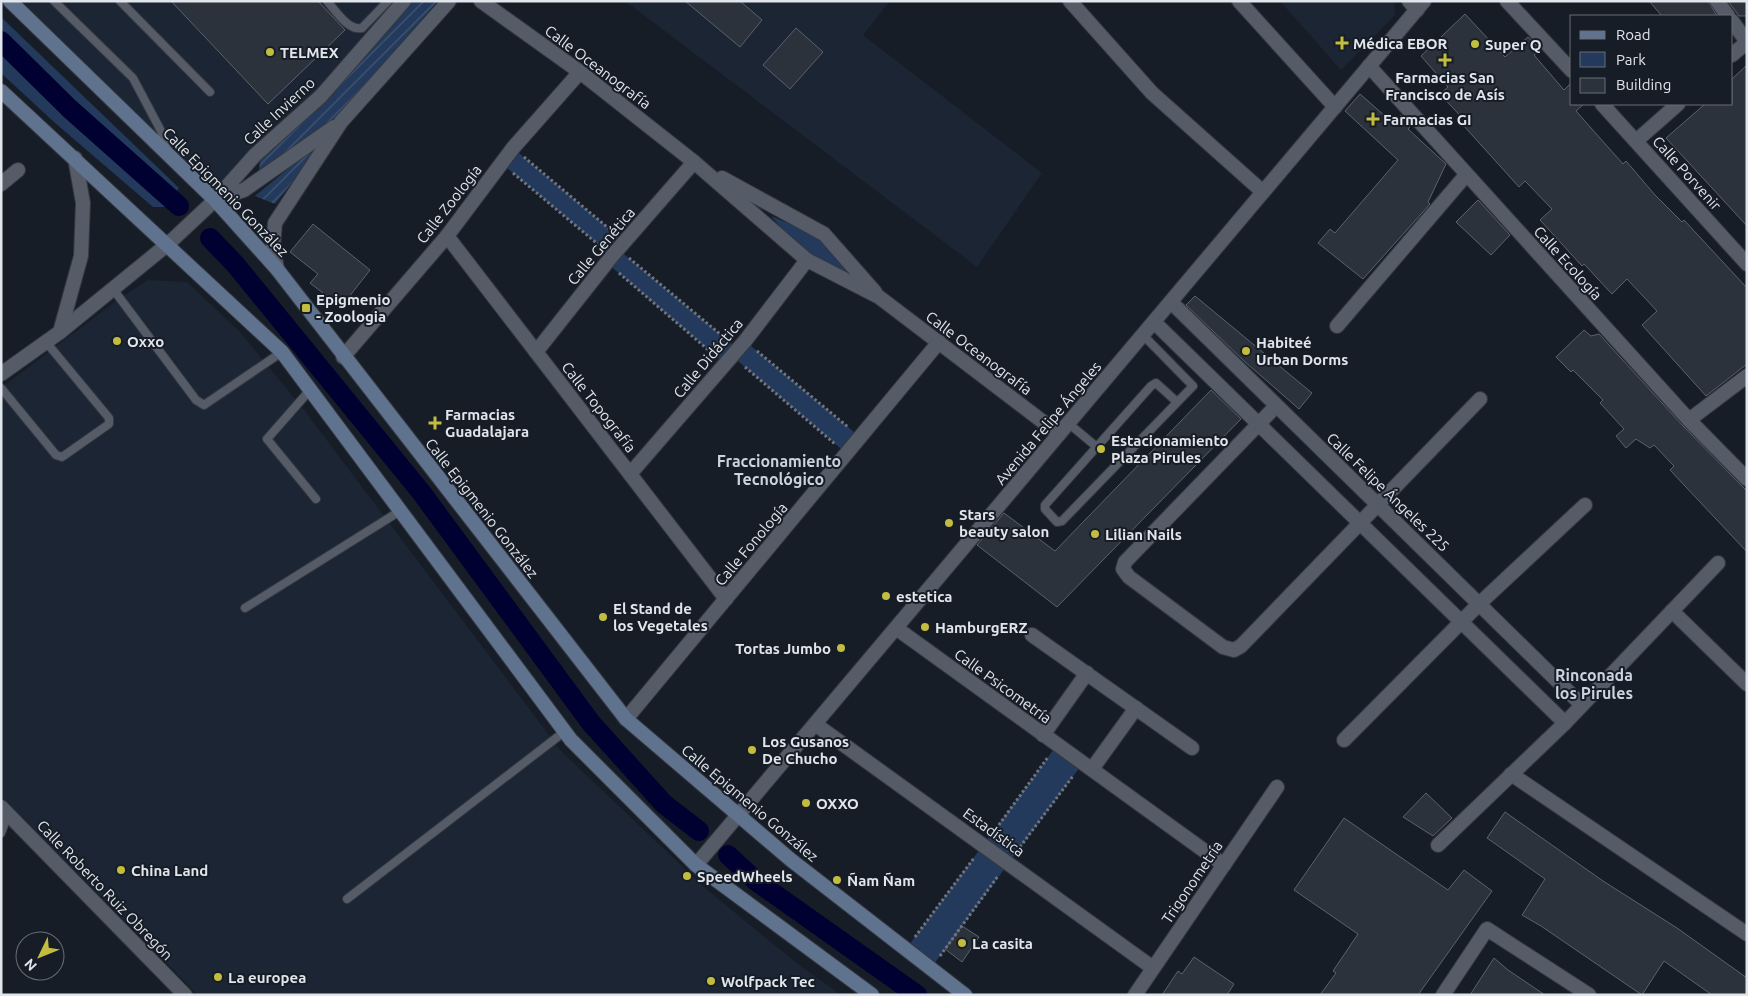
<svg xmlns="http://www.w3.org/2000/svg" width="1748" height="996" font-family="Ubuntu,sans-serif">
<defs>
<pattern id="garden-furrows" width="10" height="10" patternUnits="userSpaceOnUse" patternTransform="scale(1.25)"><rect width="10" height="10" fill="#233a5c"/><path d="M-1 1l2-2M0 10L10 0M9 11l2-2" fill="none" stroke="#435674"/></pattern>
</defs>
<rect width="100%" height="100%" fill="#171d26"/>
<!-- built -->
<g fill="#1b2533">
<polygon points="10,1 404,1 215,200"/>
<polygon points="625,1 890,1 863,35 1042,173 977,267"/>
<polygon points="1280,1 1394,1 1395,15 1341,70"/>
<polygon points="148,280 187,282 239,331 301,406 561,751 705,888 794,961 841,995 198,995 1,796 1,388 120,298"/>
</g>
<!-- green -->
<g fill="#233a5c">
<polygon points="1,17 179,188 165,207 153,207 54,122 1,73"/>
<polygon points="513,148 625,242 619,250 738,349 745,341 860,437 847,454 732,356 725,364 607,263 612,256 501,163"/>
<polygon points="771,216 819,236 857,281 808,259"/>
<polygon points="1057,745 1083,763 931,968 906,949"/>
</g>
<!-- garden -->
<g fill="url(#garden-furrows)">
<polygon points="403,1 438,1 337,117 259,171 260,160"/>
<polygon points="330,134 275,204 255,196"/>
</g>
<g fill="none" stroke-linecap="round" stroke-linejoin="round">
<!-- canal -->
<g stroke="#000031" stroke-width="20">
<polyline points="1,41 70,109 179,206"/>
<polyline points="210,238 235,264 421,492 591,723 664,804 699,831"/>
<polyline points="728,855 756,881 917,995"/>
</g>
</g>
<!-- building -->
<g fill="#2b323b" stroke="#5b626e">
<polygon points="171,1 318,1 345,30 268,104"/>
<polygon points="685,1 740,1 762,20 740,47"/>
<polygon points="1649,1 1708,1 1717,16 1662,16"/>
<polygon points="1728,1 1747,1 1747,16 1739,16"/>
<polygon points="1465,14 1505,57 1528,37 1541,50 1534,55 1564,90 1572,82 1572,104 1584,104 1576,111 1591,128 1623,164 1626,161 1655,195 1682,222 1684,220 1747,288 1747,364 1706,396 1642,325 1657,311 1627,279 1612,294 1584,264 1582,266 1540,220 1552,209 1525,181 1519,187 1463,125 1466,122 1440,94 1448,87 1421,56"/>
<polygon points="796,28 823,52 790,89 763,65"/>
<polygon points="1747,65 1747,226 1666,138 1705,104 1732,104 1732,79"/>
<polygon points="1360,94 1393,123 1401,115 1411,126 1408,129 1446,164 1428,202 1430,204 1363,279 1318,243 1330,229 1335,233 1398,160 1345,111"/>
<polygon points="1478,200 1510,235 1491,255 1456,222"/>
<polygon points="313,224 370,270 341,307 310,283 318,274 290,252"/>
<polygon points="1195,296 1312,393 1299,409 1244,361 1186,305"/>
<polygon points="1584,330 1591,336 1599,334 1683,426 1747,491 1747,552 1670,470 1674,466 1654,445 1650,448 1636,439 1626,448 1616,436 1624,429 1600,403 1603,400 1573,370 1571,372 1556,357"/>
<polygon points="1211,390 1241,419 1057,607 977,545 1004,513 1055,551"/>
<polygon points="1426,793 1452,818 1433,836 1403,817"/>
<polygon points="1505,812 1603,881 1677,928 1747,978 1747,995 1712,995 1664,961 1642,995 1541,926 1522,915 1545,879 1487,838"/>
<polygon points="1344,818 1448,890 1464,870 1492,891 1418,995 1320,995 1336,973 1333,971 1358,934 1294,890"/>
<polygon points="962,926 979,937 962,962 945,949"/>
<polygon points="1194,957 1234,984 1227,995 1162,995 1178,971 1182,974"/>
<polygon points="1494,958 1508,970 1545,995 1470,995"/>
</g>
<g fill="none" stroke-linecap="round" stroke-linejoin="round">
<!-- service casing -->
<g stroke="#343840" stroke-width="10">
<g id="service">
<polyline points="54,1 133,78 161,131 167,149"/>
<polyline points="120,1 210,92"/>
<path d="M 327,1 C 336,11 348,31 362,28 L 388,1"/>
<polyline points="113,289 196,400 204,405 282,352"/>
<polyline points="1143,335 1193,386 1062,521 1057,522 1045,509 1045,505 1151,386 1156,383 1177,402"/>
<polyline points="1,388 56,455 62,457 109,424 109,418 46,342"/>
<polyline points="310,390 267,439 316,499"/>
<polyline points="1068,423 1098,448"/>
<polyline points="245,608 400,511"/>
<polyline points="1,833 8,814"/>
<polyline points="347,899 564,732"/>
</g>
</g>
<!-- minor casing -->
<g stroke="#343840" stroke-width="16">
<g id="minor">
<polyline points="481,1 580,72 694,162 807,260 879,297 1059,434"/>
<polyline points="1070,1 1152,93 1263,192"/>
<polyline points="1239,1 1335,107"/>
<polyline points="1409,1 1417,10"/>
<polyline points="1717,1 1728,16"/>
<polyline points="1732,21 1747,42"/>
<polyline points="1732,55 1747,42"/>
<polyline points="1369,66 1689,420 1747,479"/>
<polyline points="1636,141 1678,104"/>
<polyline points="722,178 824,234 875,292"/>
<polyline points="1,184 18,170"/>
<polyline points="447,236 726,599"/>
<polyline points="1171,302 1582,705"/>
<polyline points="1154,322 1565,723"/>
<polyline points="1337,326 1466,175"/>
<polyline points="536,352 612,256 694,162"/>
<polyline points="343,357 447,236 513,148 580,72"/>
<polyline points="1276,406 1125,562 1123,569 1129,577 1223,647 1234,650 1241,646 1480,399"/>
<polyline points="1689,420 1747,376"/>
<polyline points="630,474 745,341 807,260"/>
<polyline points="1672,611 1747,684"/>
<polyline points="896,628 1224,865"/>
<polyline points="1032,635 1192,748"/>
<polyline points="626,719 939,342"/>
<polyline points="815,724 1153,968"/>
<polyline points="1043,735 1087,673"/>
<polyline points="1344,740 1479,604 1585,505"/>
<polyline points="1092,769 1136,708"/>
<polyline points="1511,774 1747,934"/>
<polyline points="1,807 185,995"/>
<polyline points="1438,845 1565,723 1718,563"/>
<polyline points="1135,995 1277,787"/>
<polyline points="1443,995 1487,929 1589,995"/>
</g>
</g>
<!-- tertiary casing -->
<g stroke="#343840" stroke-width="16">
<g id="tertiary">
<polyline points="1507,1 1572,71"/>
<polyline points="1602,104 1747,264"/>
<polyline points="217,199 244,190 334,127"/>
<polyline points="277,269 273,247 275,223 341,122 449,1"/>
<polyline points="60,332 81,256 83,203 75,158"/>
<polyline points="1,374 60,332 168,244 215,200 255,155 321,96 404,1"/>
<polyline points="696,865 1424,1"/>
</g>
</g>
<!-- secondary casing -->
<g stroke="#343840" stroke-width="16">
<g id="secondary">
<polyline points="10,1 215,200 277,269 626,719 791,860 965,995"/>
<polyline points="1,91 282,352 571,740 696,865 872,995"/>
</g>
</g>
<!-- path -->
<g stroke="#71767e" stroke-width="3" stroke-dasharray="2.5 2.5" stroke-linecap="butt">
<polyline points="524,157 613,232"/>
<polyline points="513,173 600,246"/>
<polyline points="629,258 726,339"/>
<polyline points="619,273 713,354"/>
<polyline points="757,351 848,427"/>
<polyline points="745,367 835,444"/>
<polyline points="993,833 1048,757"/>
<polyline points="1017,851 1073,776"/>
<polyline points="915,937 974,858"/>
<polyline points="940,956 998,876"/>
</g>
<!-- service -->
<use href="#service" stroke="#555c67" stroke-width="8"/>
<!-- minor -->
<use href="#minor" stroke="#555c67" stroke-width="14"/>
<!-- tertiary -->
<use href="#tertiary" stroke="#555c67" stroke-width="14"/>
<!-- secondary -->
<use href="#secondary" stroke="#60738e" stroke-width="14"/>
</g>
<!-- markers -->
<g fill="#c2bd3f" stroke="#171d26" stroke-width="2">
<path d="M1339.5 35.5h5v5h5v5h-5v5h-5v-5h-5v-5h5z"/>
<circle cx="1475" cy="44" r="5"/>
<circle cx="270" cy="52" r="5"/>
<path d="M1442.5 52.5h5v5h5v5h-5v5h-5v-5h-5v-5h5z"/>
<path d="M1370.5 111.5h5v5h5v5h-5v5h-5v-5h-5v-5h5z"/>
<rect x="301" y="303" width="10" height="10" rx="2.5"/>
<circle cx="117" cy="341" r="5"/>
<circle cx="1246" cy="351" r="5"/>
<path d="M432.5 415.5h5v5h5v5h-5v5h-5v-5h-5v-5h5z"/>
<circle cx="1101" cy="449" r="5"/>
<circle cx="949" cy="523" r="5"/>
<circle cx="1095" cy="534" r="5"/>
<circle cx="886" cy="596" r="5"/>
<circle cx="603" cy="617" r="5"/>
<circle cx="925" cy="627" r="5"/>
<circle cx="841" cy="648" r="5"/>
<circle cx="752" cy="750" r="5"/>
<circle cx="806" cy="803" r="5"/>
<circle cx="121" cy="870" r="5"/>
<circle cx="687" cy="876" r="5"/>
<circle cx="837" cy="880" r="5"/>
<circle cx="962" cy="943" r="5"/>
<circle cx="218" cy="977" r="5"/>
<circle cx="711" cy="981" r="5"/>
</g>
<g text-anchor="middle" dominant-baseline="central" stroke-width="4" stroke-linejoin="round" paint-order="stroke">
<!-- poi labels -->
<g font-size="15" font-weight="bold" fill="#e1e5ec" stroke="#171d26" text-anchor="start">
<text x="1353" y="43">Médica EBOR</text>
<text x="1485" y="44">Super Q</text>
<text x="280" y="52">TELMEX</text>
<text x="1445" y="77" text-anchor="middle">Farmacias San<tspan x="1445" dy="17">Francisco de Asís</tspan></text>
<text x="1383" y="119">Farmacias GI</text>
<text x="316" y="299">Epigmenio<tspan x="316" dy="17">- Zoologia</tspan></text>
<text x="127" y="341">Oxxo</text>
<text x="1256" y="342">Habiteé<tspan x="1256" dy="17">Urban Dorms</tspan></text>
<text x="445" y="414">Farmacias<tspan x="445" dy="17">Guadalajara</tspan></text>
<text x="1111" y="440">Estacionamiento<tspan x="1111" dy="17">Plaza Pirules</tspan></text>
<text x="959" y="514">Stars<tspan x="959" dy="17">beauty salon</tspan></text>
<text x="1105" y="534">Lilian Nails</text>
<text x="896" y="596">estetica</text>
<text x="613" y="608">El Stand de<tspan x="613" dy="17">los Vegetales</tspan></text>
<text x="935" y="627">HamburgERZ</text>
<text x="831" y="648" text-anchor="end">Tortas Jumbo</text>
<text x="762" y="741">Los Gusanos<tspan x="762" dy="17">De Chucho</tspan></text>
<text x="816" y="803">OXXO</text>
<text x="131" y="870">China Land</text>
<text x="697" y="876">SpeedWheels</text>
<text x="847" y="880">Ñam Ñam</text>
<text x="972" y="943">La casita</text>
<text x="228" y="977">La europea</text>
<text x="721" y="981">Wolfpack Tec</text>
</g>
<!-- street labels -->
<g font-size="15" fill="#e1e5ec" stroke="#171d26">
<text transform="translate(598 67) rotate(37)">Calle Oceanografía</text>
<text transform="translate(279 111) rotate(-43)">Calle Invierno</text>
<text transform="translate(1687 173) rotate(48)">Calle Porvenir</text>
<text transform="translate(226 192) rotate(46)">Calle Epigmenio González</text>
<text transform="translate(449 204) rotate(-52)">Calle Zoología</text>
<text transform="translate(601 246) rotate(-50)">Calle Genética</text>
<text transform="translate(1568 263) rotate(48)">Calle Ecología</text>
<text transform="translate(979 353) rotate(37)">Calle Oceanografía</text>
<text transform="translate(708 358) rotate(-50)">Calle Didáctica</text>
<text transform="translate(599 407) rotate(52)">Calle Topografía</text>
<text transform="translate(1048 423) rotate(-50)">Avenida Felipe Ángeles</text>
<text transform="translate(1388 492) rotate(44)">Calle Felipe Ángeles 225</text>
<text transform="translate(482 508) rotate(52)">Calle Epigmenio González</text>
<text transform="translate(751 544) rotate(-50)">Calle Fonología</text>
<text transform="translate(1003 686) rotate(36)">Calle Psicometría</text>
<text transform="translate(750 803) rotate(40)">Calle Epigmenio González</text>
<text transform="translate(994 832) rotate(36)">Estadística</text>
<text transform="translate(1192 882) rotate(-56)">Trigonometría</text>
<text transform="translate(105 890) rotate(46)">Calle Roberto Ruiz Obregón</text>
</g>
<!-- neighbourhood labels -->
<g font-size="16" font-weight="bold" fill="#cad3e0" stroke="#171d26">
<text x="779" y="461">Fraccionamiento<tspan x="779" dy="18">Tecnológico</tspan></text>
<text x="1594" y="675">Rinconada<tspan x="1594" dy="18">los Pirules</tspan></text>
</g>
</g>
<!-- border -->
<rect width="1748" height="996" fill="none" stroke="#e1e5ec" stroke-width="5"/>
<!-- legend -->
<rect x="1570" y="15" width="162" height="90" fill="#171d26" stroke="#686d75"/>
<rect x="1580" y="31" width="25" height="8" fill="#60738e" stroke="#686d75"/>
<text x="1616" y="40" font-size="15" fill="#e1e5ec">Road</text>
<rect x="1580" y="52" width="25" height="15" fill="#233a5c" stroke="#686d75"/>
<text x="1616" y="65" font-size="15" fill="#e1e5ec">Park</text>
<rect x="1580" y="78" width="25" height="15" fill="#2b323b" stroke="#686d75"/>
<text x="1616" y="90" font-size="15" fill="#e1e5ec">Building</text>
<!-- north arrow -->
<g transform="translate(40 956) rotate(227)"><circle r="24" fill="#171d26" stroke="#686d75"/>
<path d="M0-4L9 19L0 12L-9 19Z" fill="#c2bd3f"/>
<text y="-8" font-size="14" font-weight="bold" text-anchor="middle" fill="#e1e5ec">N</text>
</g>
</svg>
